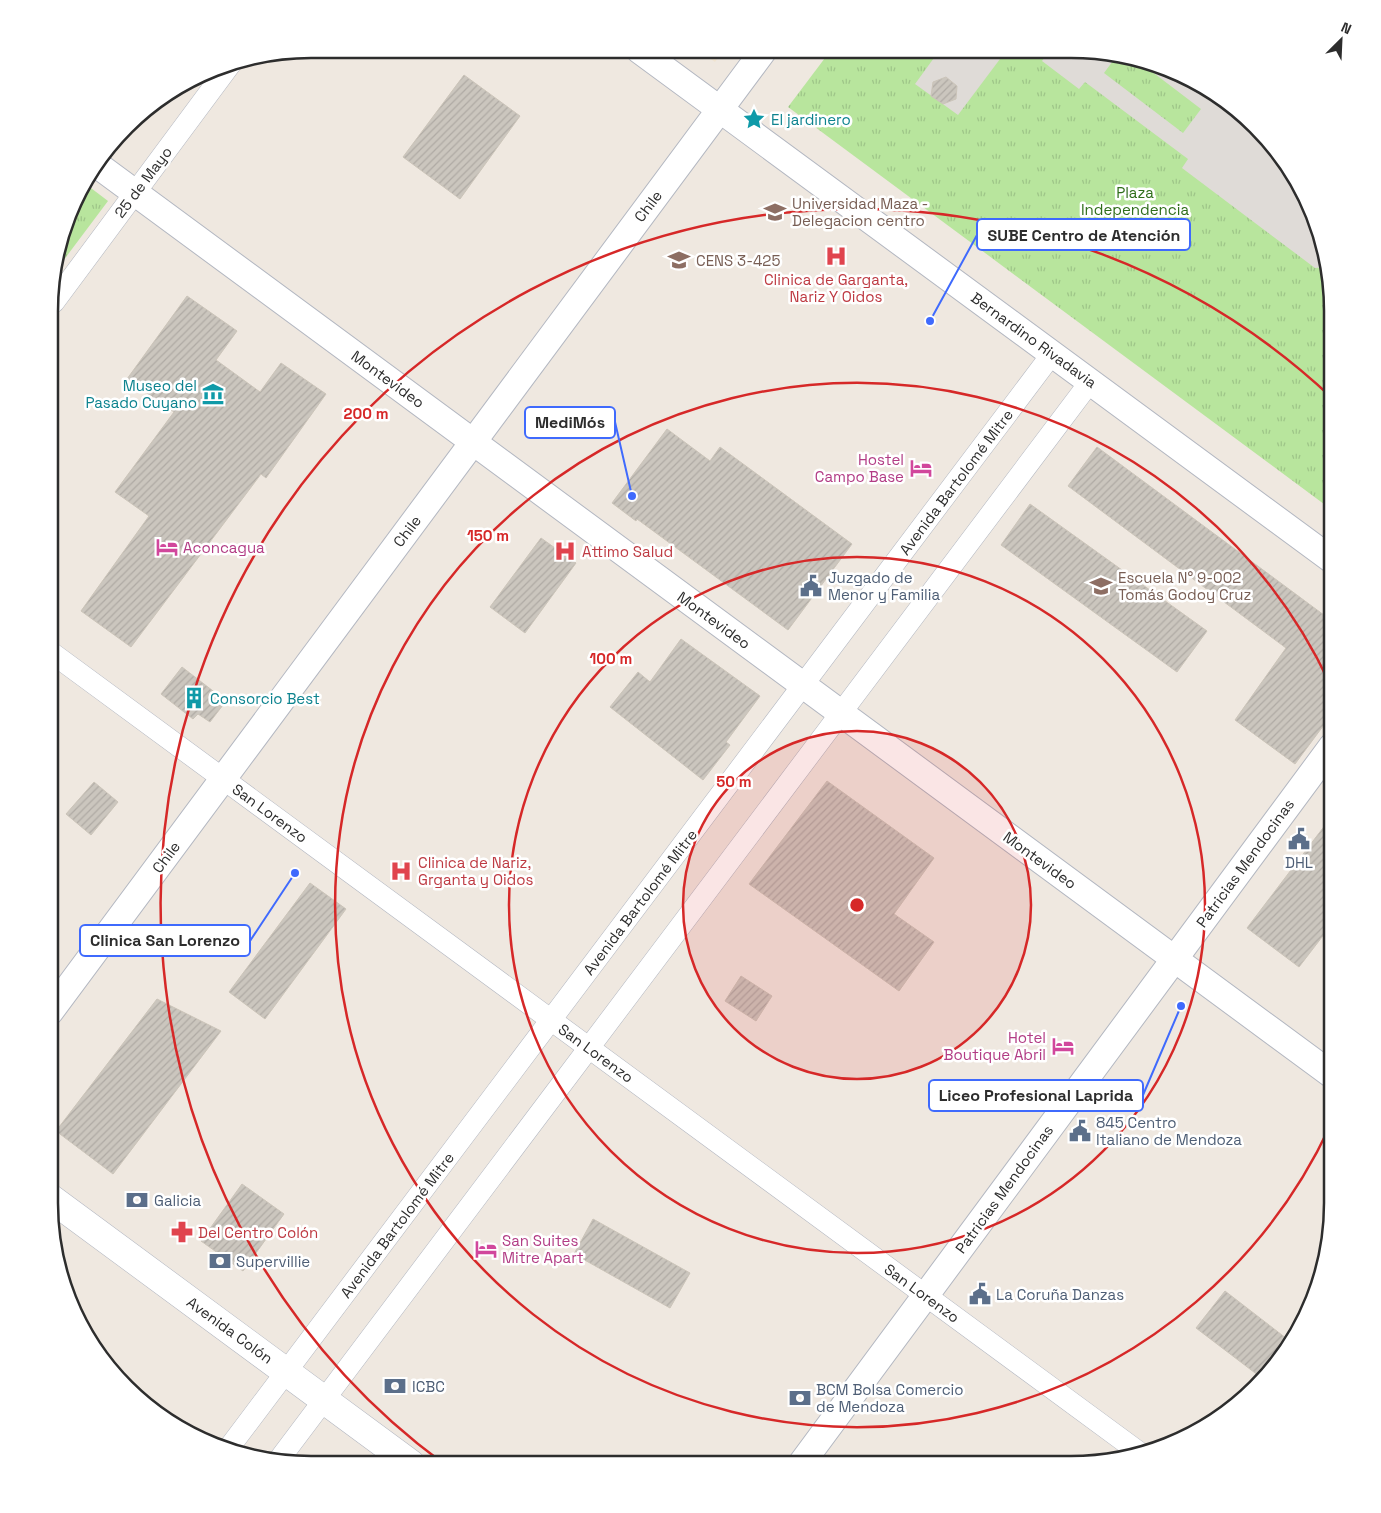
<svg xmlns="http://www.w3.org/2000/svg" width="1381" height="1513" font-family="'Space Grotesk',sans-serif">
<defs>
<pattern id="grass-tufts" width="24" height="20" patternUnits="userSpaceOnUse" patternTransform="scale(1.25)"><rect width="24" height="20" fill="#b8e59d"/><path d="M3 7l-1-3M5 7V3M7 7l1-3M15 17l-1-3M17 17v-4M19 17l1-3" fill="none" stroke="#9ec588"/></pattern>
<pattern id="building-hatch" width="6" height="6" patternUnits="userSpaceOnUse" patternTransform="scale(1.25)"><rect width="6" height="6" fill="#cbc6be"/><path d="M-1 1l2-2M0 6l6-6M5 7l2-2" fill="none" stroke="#afaaa4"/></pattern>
</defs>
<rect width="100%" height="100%" fill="#efe8e0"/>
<!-- education -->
<polygon fill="#f0e4d0" points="698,50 724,50 715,62"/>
<!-- grass -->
<g fill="url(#grass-tufts)">
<polygon points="831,50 1104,51 1155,63 1216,93 1288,165 1318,227 1332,294 1332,510 788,107"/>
<polygon points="83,182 108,201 54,273 54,260"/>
</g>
<!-- plaza -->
<g fill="#dfdbd7">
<polygon points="939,51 1006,51 958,115 915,84"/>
<polygon points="1043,51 1104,51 1118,54 1104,73 1183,133 1201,109 1134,58 1155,63 1216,93 1227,104 1225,108 1245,122 1288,165 1318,227 1326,267 1315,268 1182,168 1188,159 1085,82 1079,89 1042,61 1047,54"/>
</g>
<!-- building -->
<g fill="url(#building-hatch)" stroke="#cbc4b9">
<polygon points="464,75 520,116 460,199 403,157"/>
<polygon points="946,77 957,86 956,99 943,104 931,96 933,82"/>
<polygon points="187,296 237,331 216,360 260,392 281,363 326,394 266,478 261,474 131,647 81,611 149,516 115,492 174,412 127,379"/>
<polygon points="667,429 710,461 720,447 852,544 788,630 637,519 636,521 612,503"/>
<polygon points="1097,447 1332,621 1332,714 1295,764 1235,720 1286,648 1068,486"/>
<polygon points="1030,504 1207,631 1177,672 1001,545"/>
<polygon points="541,538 576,563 525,633 490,607"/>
<polygon points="681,639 760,696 726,742 730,745 703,780 610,707 638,672 650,682"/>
<polygon points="182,667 226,701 210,722 198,714 193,719 161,694"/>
<polygon points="827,781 934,858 894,914 934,942 899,991 749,884"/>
<polygon points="94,782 118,802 91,835 66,814"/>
<polygon points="1332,816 1332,924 1299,967 1247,928"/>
<polygon points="310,883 346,909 265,1019 229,992"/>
<polygon points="741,976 772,996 756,1021 725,1001"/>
<polygon points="157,999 221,1031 113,1174 56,1131"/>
<polygon points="242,1184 284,1214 243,1271 201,1241"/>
<polygon points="593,1219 690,1273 670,1308 574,1254"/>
<polygon points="1225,1291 1291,1342 1267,1375 1263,1379 1196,1328"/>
</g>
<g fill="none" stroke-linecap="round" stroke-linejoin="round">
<!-- minor casing -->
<g stroke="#b3b7c1" stroke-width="22">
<g id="minor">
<polyline points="54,302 232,62"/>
<polyline points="52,653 1140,1453"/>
<polyline points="228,1449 1052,354"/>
<polyline points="278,1461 1090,382"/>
</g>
</g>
<!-- tertiary casing -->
<g stroke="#b3b7c1" stroke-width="28">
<g id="tertiary">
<polyline points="639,50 1332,560"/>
<polyline points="96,164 1332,1075"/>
<polyline points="50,1012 764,50"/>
<polyline points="801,1464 1332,746"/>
</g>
</g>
<!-- secondary casing -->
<g stroke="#b3b7c1" stroke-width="29">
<polyline id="secondary" points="49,1197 411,1464"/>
</g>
<!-- minor -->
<use href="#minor" stroke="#fff" stroke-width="21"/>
<!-- tertiary -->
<use href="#tertiary" stroke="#fff" stroke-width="26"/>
<!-- secondary -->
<use href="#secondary" stroke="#fff" stroke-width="28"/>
</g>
<!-- distance rings -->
<circle cx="857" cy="905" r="174" fill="#d62828" fill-opacity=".12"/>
<g fill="none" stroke="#d62828" stroke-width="2.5">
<circle cx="857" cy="905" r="174"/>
<circle cx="857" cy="905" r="348"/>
<path d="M1330 1126A522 522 0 1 1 1330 684"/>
<path d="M444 1464A695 695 0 1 1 1331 397"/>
</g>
<!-- icons -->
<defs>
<g id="sight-bare" transform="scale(1.725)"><path d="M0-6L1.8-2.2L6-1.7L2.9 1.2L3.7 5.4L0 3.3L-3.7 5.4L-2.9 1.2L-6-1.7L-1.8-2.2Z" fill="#0f9aa8" stroke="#fff" stroke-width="2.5" paint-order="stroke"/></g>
<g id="university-bare" transform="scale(1.725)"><path d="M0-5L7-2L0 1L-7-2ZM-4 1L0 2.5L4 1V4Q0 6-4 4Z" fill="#8d6e63" stroke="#fff" stroke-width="2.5" paint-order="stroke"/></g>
<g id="hospital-bare" transform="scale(1.725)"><path d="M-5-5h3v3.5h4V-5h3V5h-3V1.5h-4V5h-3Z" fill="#e0444e" stroke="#fff" stroke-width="2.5" paint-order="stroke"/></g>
<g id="museum-bare" transform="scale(1.725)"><path d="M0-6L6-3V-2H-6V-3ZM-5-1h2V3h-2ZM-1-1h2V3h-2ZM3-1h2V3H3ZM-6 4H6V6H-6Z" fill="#0f9aa8" stroke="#fff" stroke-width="2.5" paint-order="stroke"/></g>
<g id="hotel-bare" transform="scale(1.725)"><path d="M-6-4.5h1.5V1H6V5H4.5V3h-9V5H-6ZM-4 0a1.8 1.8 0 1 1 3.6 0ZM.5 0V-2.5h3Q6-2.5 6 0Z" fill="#d1479c" stroke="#fff" stroke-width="2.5" paint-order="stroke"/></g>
<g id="civic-bare" transform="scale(1.725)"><path d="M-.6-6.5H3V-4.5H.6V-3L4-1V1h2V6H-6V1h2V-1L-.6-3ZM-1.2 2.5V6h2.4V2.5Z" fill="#5c6f8a" stroke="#fff" stroke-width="2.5" paint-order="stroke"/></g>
<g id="school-bare" transform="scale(1.725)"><path d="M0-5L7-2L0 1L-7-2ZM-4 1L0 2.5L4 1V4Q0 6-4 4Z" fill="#8d6e63" stroke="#fff" stroke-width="2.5" paint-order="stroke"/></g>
<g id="building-bare" transform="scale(1.725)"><path d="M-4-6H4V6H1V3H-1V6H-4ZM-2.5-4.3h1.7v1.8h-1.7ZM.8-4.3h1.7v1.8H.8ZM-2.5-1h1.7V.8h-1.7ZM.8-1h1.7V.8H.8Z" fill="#0f9aa8" stroke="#fff" stroke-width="2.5" paint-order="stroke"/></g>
<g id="bank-bare" transform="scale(1.725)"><path d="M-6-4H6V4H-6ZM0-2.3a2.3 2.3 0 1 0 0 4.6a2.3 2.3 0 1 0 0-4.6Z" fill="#5c6f8a" stroke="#fff" stroke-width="2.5" paint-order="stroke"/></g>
<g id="pharmacy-bare" transform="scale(1.725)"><path d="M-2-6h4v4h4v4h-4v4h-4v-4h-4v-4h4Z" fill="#e0444e" stroke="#fff" stroke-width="2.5" paint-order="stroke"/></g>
</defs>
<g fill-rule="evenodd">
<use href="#sight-bare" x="754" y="119"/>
<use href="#university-bare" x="775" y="212"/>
<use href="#hospital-bare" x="836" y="256"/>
<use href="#university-bare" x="679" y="260"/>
<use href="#museum-bare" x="213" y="394"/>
<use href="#hotel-bare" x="921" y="468"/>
<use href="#hotel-bare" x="167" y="547"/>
<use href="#hospital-bare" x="565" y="551"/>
<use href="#civic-bare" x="811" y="586"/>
<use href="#school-bare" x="1101" y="586"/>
<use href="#building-bare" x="194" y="698"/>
<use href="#civic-bare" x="1299" y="839"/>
<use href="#hospital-bare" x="401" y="871"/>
<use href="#hotel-bare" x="1063" y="1046"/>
<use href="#civic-bare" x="1080" y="1131"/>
<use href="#bank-bare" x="137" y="1200"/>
<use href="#pharmacy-bare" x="182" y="1232"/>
<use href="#hotel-bare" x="486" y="1249"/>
<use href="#bank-bare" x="220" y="1261"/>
<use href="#civic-bare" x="980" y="1294"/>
<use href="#bank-bare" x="395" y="1386"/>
<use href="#bank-bare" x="800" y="1398"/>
</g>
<g text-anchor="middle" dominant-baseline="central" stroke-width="5" stroke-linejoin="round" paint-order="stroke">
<!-- culture labels -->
<g font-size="15" fill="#0d838f" stroke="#fff" text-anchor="start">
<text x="771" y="119">El jardinero</text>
<text x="197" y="385" text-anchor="end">Museo del<tspan x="197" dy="17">Pasado Cuyano</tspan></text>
<text x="210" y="698">Consorcio Best</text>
</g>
<!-- street labels -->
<g font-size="15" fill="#2d2d2d" stroke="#fff">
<text transform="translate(143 182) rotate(-53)">25 de Mayo</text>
<text transform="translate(648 206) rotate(-53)">Chile</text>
<text transform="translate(1034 340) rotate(36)">Bernardino Rivadavia</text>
<text transform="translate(388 379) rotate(36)">Montevideo</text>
<text transform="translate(956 482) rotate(-53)">Avenida Bartolomé Mitre</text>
<text transform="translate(407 531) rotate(-53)">Chile</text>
<text transform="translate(714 620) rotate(36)">Montevideo</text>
<text transform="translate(270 813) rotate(36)">San Lorenzo</text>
<text transform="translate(166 857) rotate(-53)">Chile</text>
<text transform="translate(1040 860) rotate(36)">Montevideo</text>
<text transform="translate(1245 863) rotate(-54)">Patricias Mendocinas</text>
<text transform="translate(640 902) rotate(-53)">Avenida Bartolomé Mitre</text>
<text transform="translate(596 1053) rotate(36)">San Lorenzo</text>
<text transform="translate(1004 1189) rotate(-54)">Patricias Mendocinas</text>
<text transform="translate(397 1225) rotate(-53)">Avenida Bartolomé Mitre</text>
<text transform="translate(922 1293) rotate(36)">San Lorenzo</text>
<text transform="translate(230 1330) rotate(36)">Avenida Colón</text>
</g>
<!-- park labels -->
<g font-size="15" fill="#2f6e1a" stroke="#fff">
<text x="1135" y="192">Plaza<tspan x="1135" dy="17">Independencia</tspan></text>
</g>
<!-- education labels -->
<g font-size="15" fill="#785e54" stroke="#fff" text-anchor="start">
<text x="792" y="203">Universidad Maza -<tspan x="792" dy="17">Delegacion centro</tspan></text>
<text x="696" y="260">CENS 3-425</text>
<text x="1118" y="577">Escuela N° 9-002<tspan x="1118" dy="17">Tomás Godoy Cruz</tspan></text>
</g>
<!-- health labels -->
<g font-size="15" fill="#be3a42" stroke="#fff" text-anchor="start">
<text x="836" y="279" text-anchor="middle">Clinica de Garganta,<tspan x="836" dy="17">Nariz Y Oidos</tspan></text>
<text x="582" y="551">Attimo Salud</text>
<text x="418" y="862">Clinica de Nariz,<tspan x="418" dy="17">Grganta y Oidos</tspan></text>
<text x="198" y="1232">Del Centro Colón</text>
</g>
<!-- hotel labels -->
<g font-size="15" fill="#b23c85" stroke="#fff" text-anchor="end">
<text x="904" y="459">Hostel<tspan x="904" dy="17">Campo Base</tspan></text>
<text x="183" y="547" text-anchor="start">Aconcagua</text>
<text x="1046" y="1037">Hotel<tspan x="1046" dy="17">Boutique Abril</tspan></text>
<text x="502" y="1240" text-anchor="start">San Suites<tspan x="502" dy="17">Mitre Apart</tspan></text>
</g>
<!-- service labels -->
<g font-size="15" fill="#4e5e75" stroke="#fff" text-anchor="start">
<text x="828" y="577">Juzgado de<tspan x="828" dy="17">Menor y Familia</tspan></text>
<text x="1299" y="862" text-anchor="middle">DHL</text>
<text x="1096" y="1122">845 Centro<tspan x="1096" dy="17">Italiano de Mendoza</tspan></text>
<text x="154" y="1200">Galicia</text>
<text x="236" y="1261">Supervillie</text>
<text x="996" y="1294">La Coruña Danzas</text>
<text x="412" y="1386">ICBC</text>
<text x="816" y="1389">BCM Bolsa Comercio<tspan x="816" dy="17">de Mendoza</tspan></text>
</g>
</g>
<!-- crop -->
<path d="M0 0H1381V1513H0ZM311 58H1071A253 253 0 0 1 1324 311V1203A253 253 0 0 1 1071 1456H311A253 253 0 0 1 58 1203V311A253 253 0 0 1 311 58Z" fill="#fff" fill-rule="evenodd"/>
<path fill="none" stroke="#2d2d2d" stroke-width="2.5" d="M311 58H1071A253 253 0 0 1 1324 311V1203A253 253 0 0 1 1071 1456H311A253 253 0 0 1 58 1203V311A253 253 0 0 1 311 58Z"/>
<circle cx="857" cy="905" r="8" fill="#d62828" stroke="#fff" stroke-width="2.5"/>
<g font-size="15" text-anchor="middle" font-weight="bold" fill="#d62828" stroke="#fff" stroke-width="5" stroke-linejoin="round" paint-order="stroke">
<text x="366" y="419">200 m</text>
<text x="488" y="541">150 m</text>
<text x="611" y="664">100 m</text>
<text x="734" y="787">50 m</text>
</g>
<!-- callouts -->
<path fill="none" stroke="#3f6afd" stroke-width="2" d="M930 321L977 235M632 496L615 422M295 873L250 941M1181 1006L1143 1095"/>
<g fill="#3f6afd" stroke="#fff" stroke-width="2">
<circle cx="930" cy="321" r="5"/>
<circle cx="632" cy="496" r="5"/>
<circle cx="295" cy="873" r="5"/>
<circle cx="1181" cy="1006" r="5"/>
</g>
<g fill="#fff" stroke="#3f6afd" stroke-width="2">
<rect x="977" y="219" width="213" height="31" rx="5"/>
<rect x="525" y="407" width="90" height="31" rx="5"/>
<rect x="80" y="925" width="170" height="31" rx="5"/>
<rect x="929" y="1080" width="214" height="31" rx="5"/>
</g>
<g font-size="16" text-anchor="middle" font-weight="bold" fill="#2d2d2d">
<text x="1084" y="241">SUBE Centro de Atención</text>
<text x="570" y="428">MediMós</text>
<text x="165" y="946">Clinica San Lorenzo</text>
<text x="1036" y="1101">Liceo Profesional Laprida</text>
</g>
<!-- north arrow -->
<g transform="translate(1341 40) rotate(24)" stroke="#ffffff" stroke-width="4" paint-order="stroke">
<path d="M0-4L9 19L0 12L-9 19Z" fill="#2d2d2d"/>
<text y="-8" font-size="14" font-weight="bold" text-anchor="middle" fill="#2d2d2d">N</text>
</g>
</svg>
